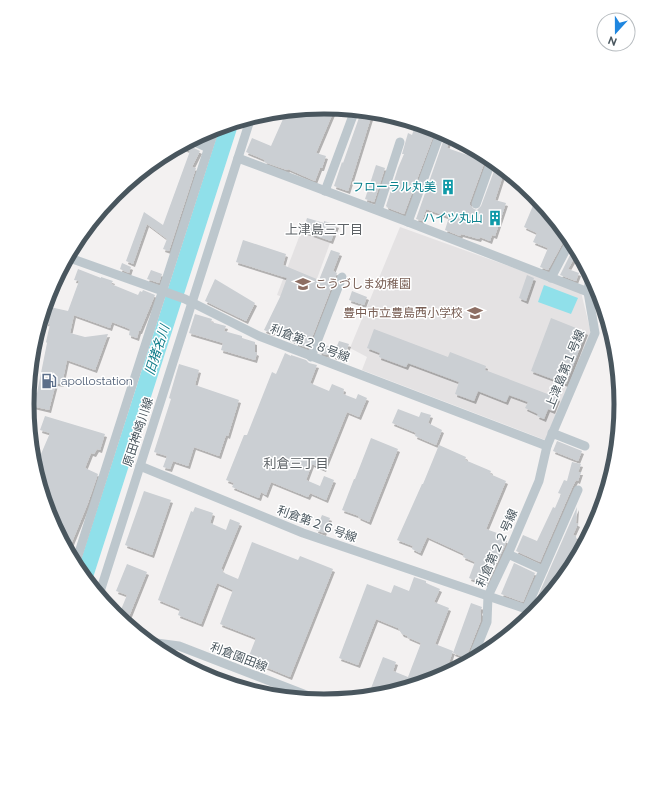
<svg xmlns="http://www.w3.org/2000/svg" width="648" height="807" font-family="Raleway,'Noto Sans JP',sans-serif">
<defs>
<filter id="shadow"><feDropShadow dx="2" dy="3" stdDeviation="0" flood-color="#0004"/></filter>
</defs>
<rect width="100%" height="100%" fill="#f3f1f1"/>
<!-- education -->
<g fill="#e4e2e3">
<polygon points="400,227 581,292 591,333 545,440 362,370 367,357 350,348"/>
<polygon points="301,232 330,243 307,306 277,295"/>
</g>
<!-- water -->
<polygon fill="#90e0ea" points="544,285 578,298 571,314 538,302"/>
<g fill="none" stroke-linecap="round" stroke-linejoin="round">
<!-- river -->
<polyline stroke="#90e0ea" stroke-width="17" points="84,578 230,123"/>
</g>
<!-- building -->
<g fill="#cbcfd3" filter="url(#shadow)">
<polygon points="324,107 335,108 316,153 326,156 322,168 320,168 315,181 288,169 287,170 264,162 265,160 246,152 252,138 271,146 287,110"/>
<polygon points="365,111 373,111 348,191 334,186 342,162 343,163 361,112 364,113"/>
<polygon points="416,123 436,129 404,214 386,207 387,206 386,206 398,168 404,154 402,154 408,133 412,135"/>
<polygon points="208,130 205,140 197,136"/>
<polygon points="445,136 450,138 447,148 485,161 470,202 470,205 474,209 477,210 481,206 497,163 505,169 495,200 506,203 495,236 492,235 490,241 480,237 479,239 461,234 460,236 445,230 449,217 426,209 422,221 416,219"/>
<polygon points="185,143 188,145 200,151 192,167 196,168 169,251 163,249 167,239 147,224 133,264 126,261 144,212 163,225 190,151 178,146"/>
<polygon points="376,165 385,168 374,202 365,199"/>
<polygon points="537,196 562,228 559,234 566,237 548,270 540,267 548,248 533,242 537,233 524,227"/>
<polygon points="307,218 324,223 324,221 337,225 331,241 303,231"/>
<polygon points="243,240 286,254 283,265 319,280 331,250 340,253 333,271 337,273 308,348 296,344 296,342 272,332 271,333 264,330 280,297 287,278 236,262"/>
<polygon points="574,247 578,252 568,269 579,273 576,281 560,275"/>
<polygon points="122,263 131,267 129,273 120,269"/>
<polygon points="78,269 101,278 101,277 113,281 111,284 138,295 140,291 142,292 143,290 155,295 140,331 139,331 137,338 129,335 130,329 112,322 110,328 74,315 70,333 85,337 108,334 95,370 67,360 62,384 56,383 49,410 28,405 31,391 37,393 47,343 46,342 50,324 46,323 50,307 68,311 79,281 74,280"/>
<polygon points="151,270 162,274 159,283 147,279"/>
<polygon points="527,275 534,278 526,301 519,298"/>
<polygon points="215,279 255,303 246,321 205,301"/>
<polygon points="352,291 367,297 364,305 349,300"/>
<polygon points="195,314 212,319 211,322 226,326 224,331 242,336 242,338 255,342 255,352 257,353 255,360 221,350 223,343 189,333"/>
<polygon points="551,318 586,332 566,384 531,371"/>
<polygon points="374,329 448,357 450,352 486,366 485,370 558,398 553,411 548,409 544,419 537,416 538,414 525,408 528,402 509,395 506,402 478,391 474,401 455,394 459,382 408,363 406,367 379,357 380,353 367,348"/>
<polygon points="339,341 349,344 343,360 333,356"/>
<polygon points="322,344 331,347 328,355 319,353"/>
<polygon points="285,353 291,356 291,355 306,360 309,363 317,365 310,383 329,391 332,384 344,389 343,394 356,399 358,394 367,398 359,417 347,412 324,469 312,464 306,480 320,486 324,476 334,480 326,500 310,493 308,497 271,482 266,495 261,492 259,498 232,487 234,483 226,480 244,435 247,435 272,372 276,374"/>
<polygon points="179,364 199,370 195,385 239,400 228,436 226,435 219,456 194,447 188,466 173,461 170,469 163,467 167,456 154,452 171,399 169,398"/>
<polygon points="398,409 419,417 421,412 431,415 428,423 442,430 436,445 415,436 416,433 414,432 392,423"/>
<polygon points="45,416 105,434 100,450 97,449 94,454 91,453 85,468 98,474 88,503 68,552 50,517 35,468 50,433 40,430"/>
<polygon points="371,438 398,449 369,522 358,517 359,516 342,510 354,479 355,479"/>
<polygon points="557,441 582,451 578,461 553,451"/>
<polygon points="439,445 466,457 465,460 491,471 490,474 506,481 486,529 497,533 495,536 507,541 487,585 469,578 475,562 463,557 464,554 427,537 420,553 412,549 413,546 397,540 422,484 423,484"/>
<polygon points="572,462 581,464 578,472 581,472 578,481 576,480 572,488 540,562 516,551 523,535 537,541 553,507 555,508 561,494 558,493 564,480 567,481"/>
<polygon points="144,491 171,500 152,555 125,545"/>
<polygon points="195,507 213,513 210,523 226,530 230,519 240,523 221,569 223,570 222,572 238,579 252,542 298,560 300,556 333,569 290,677 256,663 256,664 247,661 256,638 220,624 233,590 217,583 201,624 178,615 180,609 158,600 191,511 193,512"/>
<polygon points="577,507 576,523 578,524 573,535 576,536 577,547 570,566 572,567 539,608 534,605"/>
<polygon points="322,515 330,518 324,533 316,530"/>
<polygon points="514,563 535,573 523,602 501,594"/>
<polygon points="127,564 147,572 126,624 118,617 127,595 116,591"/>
<polygon points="414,577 426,581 426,583 440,589 434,602 449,608 435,644 453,651 445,674 437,678 382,695 368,696 383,657 396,662 393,671 408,677 421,643 407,637 408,636 402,634 398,628 376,619 358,665 339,658 367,584 391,593 394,585 409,591"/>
<polygon points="471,603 482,607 480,612 481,613 481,620 466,658 453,653"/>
</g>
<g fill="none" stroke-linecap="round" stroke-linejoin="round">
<!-- minor -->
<g stroke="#bdc7cd" stroke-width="9">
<polyline points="190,140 208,148"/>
<polyline points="238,158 408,222 588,292"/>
<polyline points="325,191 355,110"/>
<polyline points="476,204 492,159"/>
<polyline points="378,210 400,142"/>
<polyline points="408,222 441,131"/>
<polyline points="67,257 185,299 259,336 547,446"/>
<polyline points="551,278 571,240"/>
<polyline points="311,357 342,277"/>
<polyline points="552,433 585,446"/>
<polyline points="140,466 303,533 535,612"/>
<polyline points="508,554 543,570"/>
<polyline points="75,565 132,386 215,128"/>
<polyline points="99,595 251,117"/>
<polyline points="528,605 578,490"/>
<polyline points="149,642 179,646 319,700"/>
<polyline points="472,659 487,622 488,596 508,554 539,481 547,446 595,333 588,292 590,274"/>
</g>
</g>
<!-- icons -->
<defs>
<g id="building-bare" transform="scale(1.2)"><path d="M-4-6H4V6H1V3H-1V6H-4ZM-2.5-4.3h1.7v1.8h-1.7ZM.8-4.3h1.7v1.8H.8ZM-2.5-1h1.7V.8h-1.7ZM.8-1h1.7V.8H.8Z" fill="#0f9aa8" stroke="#fff" stroke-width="2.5" paint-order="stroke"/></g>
<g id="school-bare" transform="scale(1.2)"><path d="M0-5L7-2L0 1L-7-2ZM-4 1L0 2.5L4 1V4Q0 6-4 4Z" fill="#8d6e63" stroke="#fff" stroke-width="2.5" paint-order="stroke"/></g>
<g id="fuel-bare" transform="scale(1.2)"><path d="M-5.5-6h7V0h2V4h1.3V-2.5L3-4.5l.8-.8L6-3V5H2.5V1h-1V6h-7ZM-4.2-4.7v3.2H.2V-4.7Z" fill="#5c6f8a" stroke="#fff" stroke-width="2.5" paint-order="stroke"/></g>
</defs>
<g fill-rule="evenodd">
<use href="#building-bare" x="448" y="187"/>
<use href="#building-bare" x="495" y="218"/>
<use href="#school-bare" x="303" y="284"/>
<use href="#school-bare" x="475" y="313"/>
<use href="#fuel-bare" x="49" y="381"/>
</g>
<g text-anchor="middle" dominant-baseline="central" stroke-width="3" stroke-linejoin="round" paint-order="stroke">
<!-- culture labels -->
<g font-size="12" fill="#0d838f" stroke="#fff" text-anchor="end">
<text x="436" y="187">フローラル丸美</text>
<text x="483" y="218">ハイツ丸山</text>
</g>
<!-- education labels -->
<g font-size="12" fill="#785e54" stroke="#fff" text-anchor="start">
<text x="315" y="284">こうづしま幼稚園</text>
<text x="463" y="313" text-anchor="end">豊中市立豊島西小学校</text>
</g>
<!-- street labels -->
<g font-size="12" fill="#49565e" stroke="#fff">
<text transform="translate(310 343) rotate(21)">利倉第２８号線</text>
<text transform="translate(565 369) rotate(-68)">上津島第１号線</text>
<text transform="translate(138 432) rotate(-72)">原田神崎川線</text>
<text transform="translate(317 524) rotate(20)">利倉第２６号線</text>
<text transform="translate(497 548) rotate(-66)">利倉第２２号線</text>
<text transform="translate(239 657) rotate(21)">利倉園田線</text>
</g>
<!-- service labels -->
<g font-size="12" fill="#4e5e75" stroke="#fff" text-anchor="start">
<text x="61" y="381">apollostation</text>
</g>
<!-- neighbourhood labels -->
<g font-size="13" fill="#5d6266" stroke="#fff">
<text x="324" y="229">上津島三丁目</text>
<text x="296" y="463">利倉三丁目</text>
</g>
<!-- water labels -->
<g font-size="13" font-style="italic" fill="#117e8b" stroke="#fff">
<text transform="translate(157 350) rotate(-72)">旧猪名川</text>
</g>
</g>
<!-- crop -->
<path d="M0 0H648V807H0ZM34 404a290 290 0 1 1 580 0a290 290 0 1 1-580 0Z" fill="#fff" fill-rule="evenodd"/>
<path fill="none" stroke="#49565e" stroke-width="5" d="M34 404a290 290 0 1 1 580 0a290 290 0 1 1-580 0Z"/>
<!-- north arrow -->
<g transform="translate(616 32) rotate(201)"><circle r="19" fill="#ffffff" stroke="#b6bbbf"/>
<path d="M0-3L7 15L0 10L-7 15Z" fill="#1f86df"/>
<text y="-6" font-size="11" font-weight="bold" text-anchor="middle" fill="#49565e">N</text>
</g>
</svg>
